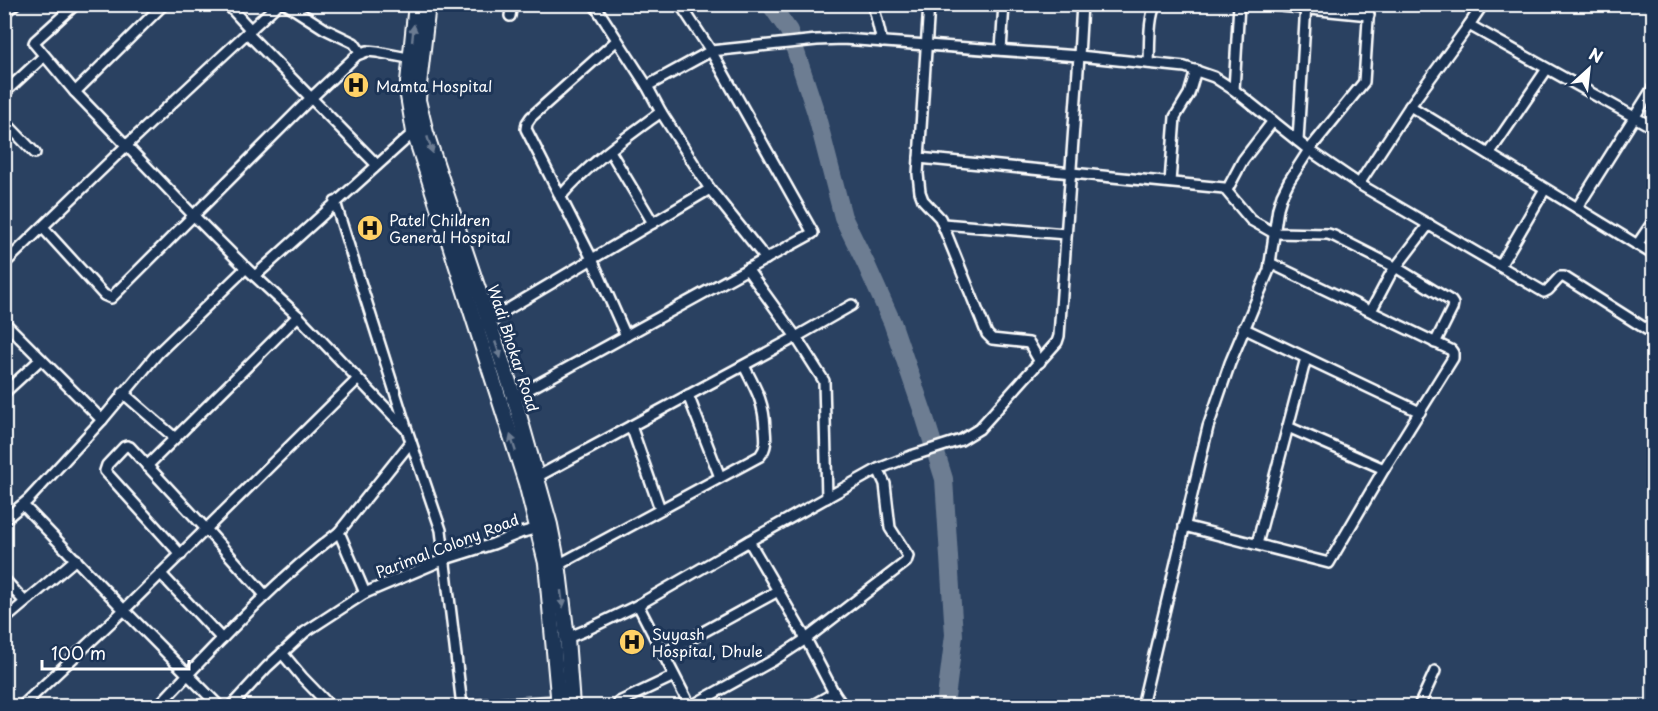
<svg xmlns="http://www.w3.org/2000/svg" width="1658" height="711" font-family="'Playpen Sans',sans-serif">
<rect width="100%" height="100%" fill="#2a4161"/>
<filter id="ink" filterUnits="userSpaceOnUse"><feTurbulence type="fractalNoise" baseFrequency=".0167" numOctaves="2"/><feDisplacementMap in="SourceGraphic" scale="12" xChannelSelector="R" yChannelSelector="G"/><feConvolveMatrix kernelMatrix="1 2 1 2 8 2 1 2 1" color-interpolation-filters="sRGB"/></filter>
<g filter="url(#ink)">
<g fill="none" stroke-linecap="round" stroke-linejoin="round">
<!-- river -->
<polyline stroke="#6d7d92" stroke-width="18" points="770,4 789,31 816,113 843,217 866,264 892,322 924,415 944,479 954,635 945,706"/>
<!-- street casing -->
<g stroke="#fff" stroke-width="14">
<g id="street">
<polyline points="164,4 75,92 194,216 246,268 298,316 407,430"/>
<polyline points="227,4 251,30"/>
<polyline points="286,4 325,29 354,43 361,53"/>
<polyline points="873,4 882,42"/>
<polyline points="929,4 918,174 920,192 923,200 940,218 987,334 992,339 1029,343 1040,362"/>
<polyline points="1260,4 1369,15"/>
<polyline points="1652,4 1654,5"/>
<polyline points="4,13 15,4"/>
<polyline points="510,16 512,4"/>
<polyline points="1469,25 1483,4"/>
<polyline points="247,33 377,165"/>
<polyline points="616,41 531,117 527,123 526,129 592,259 626,336"/>
<polyline points="1001,50 1004,4"/>
<path d="M 1149,63 C 1150,46 1148,18 1156,4"/>
<polyline points="647,86 711,51 817,40 843,39 1079,56 1082,4"/>
<polyline points="1234,90 1239,4"/>
<polyline points="75,92 34,43 35,41 76,4"/>
<polyline points="4,93 44,56"/>
<polyline points="1410,106 1654,255"/>
<polyline points="4,121 35,153"/>
<polyline points="1298,141 1306,4"/>
<polyline points="610,151 653,223"/>
<polyline points="1489,154 1547,69"/>
<polyline points="919,158 1224,188 1251,220 1274,233 1328,234 1334,236 1397,268 1451,301 1453,304 1452,309 1435,343"/>
<polyline points="1170,182 1175,117 1189,94 1196,70"/>
<polyline points="1359,184 1410,106 1469,25 1654,128"/>
<polyline points="710,189 766,259"/>
<polyline points="1227,190 1243,160 1273,121"/>
<path d="M 560,197 C 588,164 627,137 661,112"/>
<polyline points="335,202 407,430 441,530 462,706"/>
<polyline points="1577,208 1654,86"/>
<polyline points="943,224 1066,234"/>
<polyline points="43,228 104,295 111,298 310,99 357,55 367,51 377,52 413,59"/>
<polyline points="1637,245 1654,220"/>
<polyline points="4,264 127,145 278,4"/>
<polyline points="1500,266 1545,189"/>
<polyline points="747,269 796,337 824,381 827,498"/>
<polyline points="255,276 414,132"/>
<polyline points="1371,311 1390,275 1429,224"/>
<polyline points="4,322 102,420"/>
<polyline points="476,328 710,189 661,112 647,86 594,4"/>
<polyline points="1243,328 1420,412"/>
<polyline points="4,393 41,359"/>
<polyline points="123,393 175,438"/>
<polyline points="688,395 720,477"/>
<polyline points="511,399 813,233 711,51 680,4"/>
<polyline points="631,426 660,509"/>
<polyline points="1288,427 1384,469"/>
<polyline points="147,466 298,316"/>
<polyline points="533,479 796,337 852,305"/>
<polyline points="4,520 28,500 102,420 157,354 246,268"/>
<polyline points="1184,526 1329,563 1384,469 1453,358 1453,353 1451,350 1270,263"/>
<polyline points="749,541 806,639 834,693 843,706"/>
<polyline points="1257,544 1306,358"/>
<polyline points="181,555 105,471 107,465 124,447 127,446 130,447 206,529 265,595"/>
<path d="M 558,565 L 760,456 C 767,447 766,440 765,429 C 764,402 756,389 744,366"/>
<polyline points="161,574 222,639"/>
<polyline points="4,579 25,602"/>
<polyline points="365,593 339,532 411,442"/>
<polyline points="638,605 690,706"/>
<polyline points="4,620 76,559"/>
<polyline points="567,638 584,631 638,605 749,541 878,469 911,456 961,440 979,429 1057,342 1059,336 1079,56 1185,67 1214,77 1234,90 1309,150 1359,184 1544,292 1548,290 1560,277 1564,277 1654,334"/>
<polyline points="282,653 302,677 330,706"/>
<polyline points="663,654 778,591"/>
<polyline points="619,702 674,676"/>
<polyline points="22,706 124,610 23,505"/>
<path d="M 158,706 C 216,645 272,583 339,532"/>
<polyline points="219,706 124,610 357,380"/>
<polyline points="231,706 267,667 305,632 365,593 445,559 493,544 520,533 542,527"/>
<polyline points="459,706 559,701"/>
<polyline points="691,706 774,660 806,639 906,562 908,556 890,528 885,484 878,469"/>
<polyline points="811,706 834,693"/>
<polyline points="1142,706 1208,427 1230,363 1269,270 1278,208 1282,195 1289,181 1309,150 1364,82 1369,4"/>
<polyline points="1419,706 1435,671"/>
</g>
</g>
<!-- primary casing -->
<g stroke="#fff" stroke-width="18">
<g id="primary">
<polyline points="416,4 408,82 408,96 414,132 526,483 546,563 559,706"/>
<polyline points="428,4 419,85 418,100 426,133 514,397 550,525 559,571 567,638 572,706"/>
</g>
</g>
<!-- street -->
<use href="#street" stroke="#1d3557" stroke-width="9"/>
<!-- primary -->
<use href="#primary" stroke="#1d3557" stroke-width="14"/>
</g>
<!-- one-way arrows -->
<defs><path id="oneway-solid" d="M-6-.8H1V-3.2L6.5 0L1 3.2V.8H-6Z" transform="scale(1.5)"/></defs>
<g fill="#6c7c92">
<use href="#oneway-solid" transform="translate(413 33) rotate(-84)"/>
<use href="#oneway-solid" transform="translate(430 145) rotate(72)"/>
<use href="#oneway-solid" transform="translate(498 350) rotate(71)"/>
<use href="#oneway-solid" transform="translate(513 443) rotate(-108)"/>
<use href="#oneway-solid" transform="translate(562 599) rotate(83)"/>
</g>
</g>
<!-- icons -->
<defs>
<g id="hospital-disc" transform="scale(1.35)"><circle r="9.5" fill="#ffd166" stroke="#1d3557"/><path d="M-5-5h3v3.5h4V-5h3V5h-3V1.5h-4V5h-3Z" fill="#111"/></g>
</defs>
<g fill-rule="evenodd">
<use href="#hospital-disc" x="356" y="85"/>
<use href="#hospital-disc" x="370" y="228"/>
<use href="#hospital-disc" x="632" y="642"/>
</g>
<g text-anchor="middle" dominant-baseline="central" stroke-width="6" stroke-linejoin="round" paint-order="stroke">
<!-- poi labels -->
<g font-size="15" fill="#fff" stroke="#1d3557" text-anchor="start">
<text x="376" y="85">Mamta Hospital</text>
<text x="389" y="219">Patel Children<tspan x="389" dy="17">General Hospital</tspan></text>
<text x="652" y="633">Suyash<tspan x="652" dy="17">Hospital, Dhule</tspan></text>
</g>
<!-- street labels -->
<g font-size="15" fill="#fff" stroke="#1d3557">
<text transform="translate(514 348) rotate(72)">Wadi Bhokar Road</text>
<text transform="translate(447 545) rotate(-21)">Parimal Colony Road</text>
</g>
</g>
<!-- margin -->
<rect width="1658" height="711" fill="none" stroke="#1d3557" stroke-width="24"/>
<rect x="12" y="12" width="1634" height="687" fill="none" stroke="#fff" stroke-width="2" filter="url(#ink)"/>
<!-- north arrow -->
<g transform="translate(1589 69) rotate(27)" stroke="#1d3557" stroke-width="4.5" paint-order="stroke">
<path d="M0-4.5L10 22L0 15L-10 22Z" fill="#ffffff"/>
<text y="-9" font-size="16" font-weight="bold" text-anchor="middle" fill="#ffffff">N</text>
</g>
<!-- scale -->
<path d="M42 660v9h147v-9" fill="none" stroke="#ffffff" stroke-width="3"/>
<text x="51" y="660" font-size="18" fill="#ffffff" stroke="#1d3557" stroke-width="4.5" paint-order="stroke">100 m</text>
</svg>
